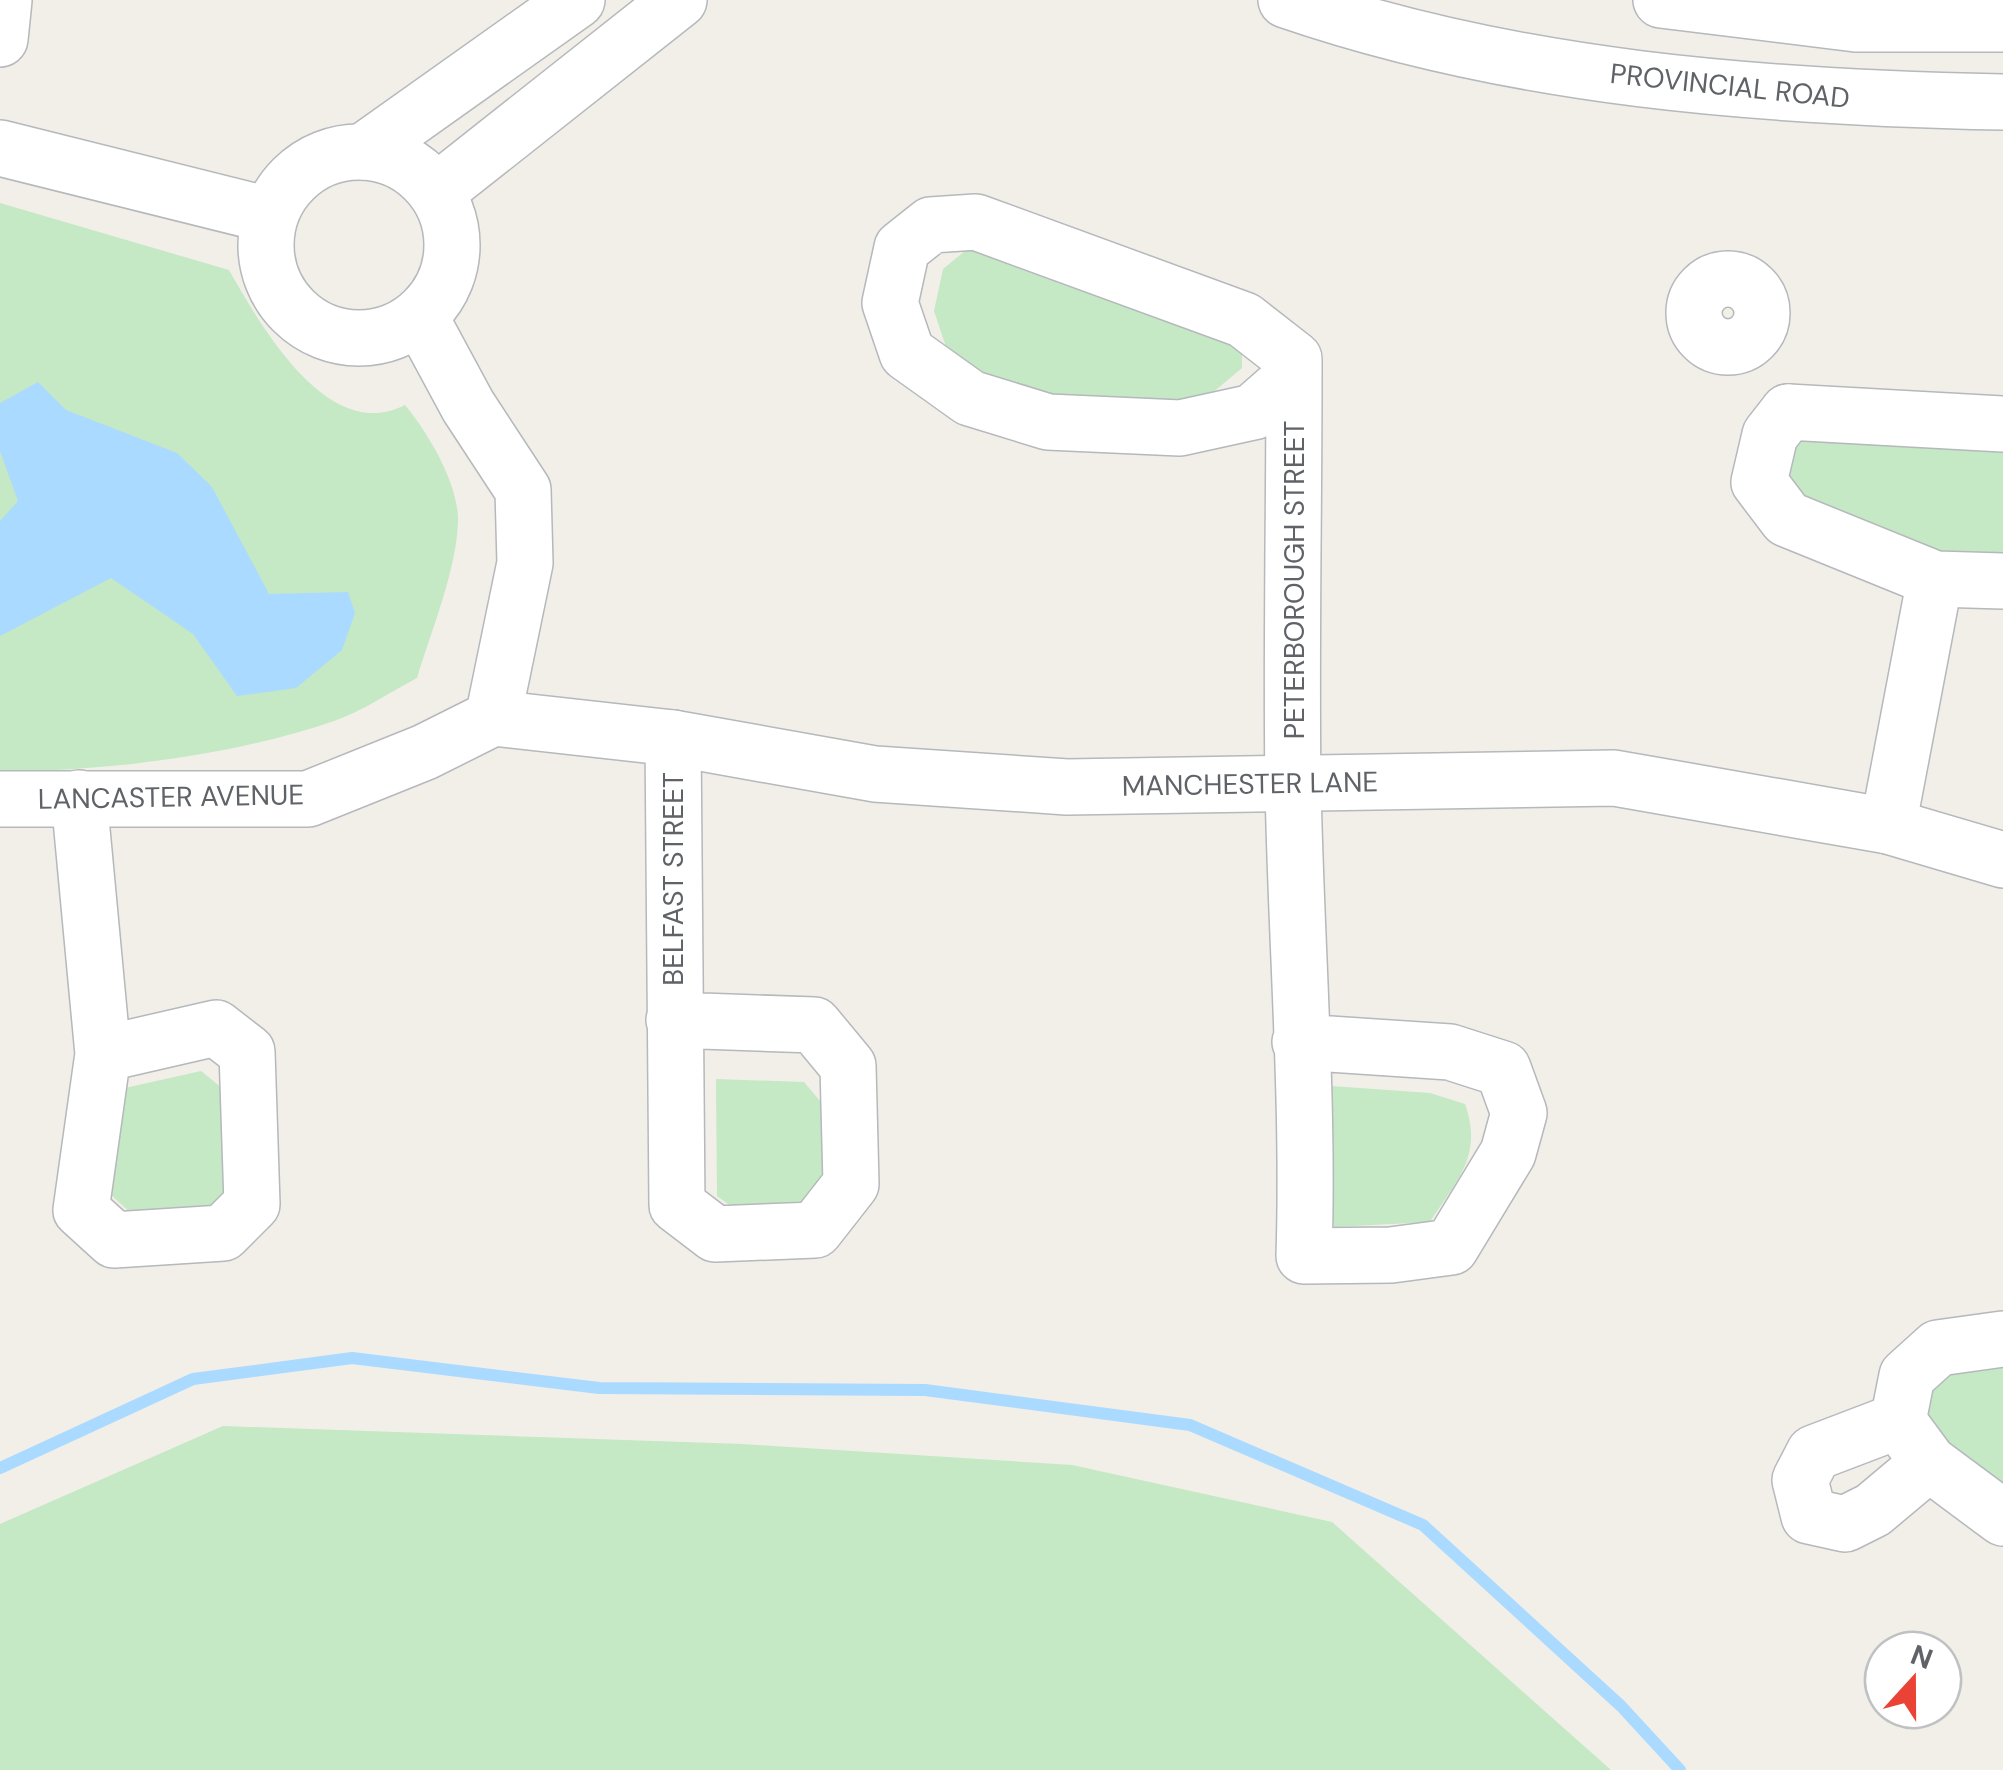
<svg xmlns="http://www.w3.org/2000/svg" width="2003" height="1770" font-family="'DM Sans',sans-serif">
<rect width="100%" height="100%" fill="#f1efe8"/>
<!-- green -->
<g fill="#c5e8c5">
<path d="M 0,203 L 229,270 C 261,326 328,445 405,405 C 428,433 457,481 458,518 C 458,567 431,631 417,678 C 390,692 363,711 334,721 C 228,757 111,770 0,772 Z"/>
<polygon points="999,250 1204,325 1242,354 1242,368 1211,394 1155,408 1055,402 995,384 947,350 934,311 943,269 965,251"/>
<polygon points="1812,423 2003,432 2003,569 1939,567 1811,514 1787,483 1796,442"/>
<polygon points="201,1071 222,1088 225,1190 206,1210 133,1215 110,1194 125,1088"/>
<polygon points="716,1079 804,1082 826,1108 828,1183 805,1212 742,1214 717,1196"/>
<path d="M 1331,1086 L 1430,1093 L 1465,1104 C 1483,1155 1458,1179 1430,1222 L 1334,1227 L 1329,1188 Z"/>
<path d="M 2003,1356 L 2003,1505 L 1920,1426 C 1932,1369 1948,1365 2003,1356 Z"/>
<polygon points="223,1426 742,1444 1072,1465 1332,1522 1611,1770 0,1770 0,1524"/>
</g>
<!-- water -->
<polygon fill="#aadaff" points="38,382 66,410 177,453 212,487 269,594 348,592 355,613 342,650 296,688 237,696 193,634 111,578 0,636 0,521 18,501 0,451 0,403"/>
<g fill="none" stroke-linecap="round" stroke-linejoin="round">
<!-- stream -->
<polyline stroke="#aadaff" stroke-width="12" points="0,1468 193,1379 352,1358 599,1388 925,1390 1190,1425 1423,1525 1621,1706 1680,1770"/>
<!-- minor casing -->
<g stroke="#b5b8bc" stroke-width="58">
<g id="minor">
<path d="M 1286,0 C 1516,79 1761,97 2003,102"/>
<polyline points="1661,0 1856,24 2003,24"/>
<polyline points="0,39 4,0"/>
<polyline points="0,148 269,215"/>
<circle cx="359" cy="245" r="93"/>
<polyline points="363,152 577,0"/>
<polyline points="436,192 679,0"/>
<circle cx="1728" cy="313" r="34"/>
<path d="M 1294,376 L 1253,412 L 1180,428 L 1048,422 L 970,398 L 907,353 L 890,303 L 902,248 L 931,225 L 976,222 L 1244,320 L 1294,359 L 1294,376 C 1294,513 1291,650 1293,786 C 1296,943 1309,1100 1304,1256 L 1391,1255 L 1451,1247 L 1508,1153 L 1519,1113 L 1503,1069 L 1450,1052 L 1300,1042"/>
<polyline points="1788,412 1770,435 1759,482 1787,519 1935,579 2003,581"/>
<polyline points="1788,412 2003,424"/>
<polyline points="493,718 673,738 875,774 1067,787 1614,778 1888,826 2003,860"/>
<polyline points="673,738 677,1205 715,1234 815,1230 851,1184 848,1066 814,1025 674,1020"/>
<polyline points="79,798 103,1054 81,1210 114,1240 223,1233 252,1204 247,1052 216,1028 103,1054"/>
<polyline points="0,799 308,799 425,752 493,718 525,563 523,490 468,406 420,317"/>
<polyline points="1888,826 1935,579"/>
<polyline points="2003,1339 1938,1348 1907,1376 1898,1421 1929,1463 2003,1518"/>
<polyline points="1898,1421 1814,1453 1800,1480 1809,1516 1845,1524 1873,1510 1929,1463"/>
</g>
</g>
<!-- minor -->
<use href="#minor" stroke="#fff" stroke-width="55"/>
</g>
<g text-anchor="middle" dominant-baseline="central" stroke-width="10" stroke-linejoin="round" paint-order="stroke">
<!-- street labels -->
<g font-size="28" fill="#5f6368" stroke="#fff">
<text transform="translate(1730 86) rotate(6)">PROVINCIAL ROAD</text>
<text transform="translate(1294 580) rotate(-90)">PETERBOROUGH STREET</text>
<text transform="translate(1250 784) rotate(-1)">MANCHESTER LANE</text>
<text transform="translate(171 797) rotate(-1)">LANCASTER AVENUE</text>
<text transform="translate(673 879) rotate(-90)">BELFAST STREET</text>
</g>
</g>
<!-- north arrow -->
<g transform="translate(1913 1680) rotate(21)"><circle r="48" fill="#ffffff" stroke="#bfc1c3" stroke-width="2.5"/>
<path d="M0-8L18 38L0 25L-18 38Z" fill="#ea4335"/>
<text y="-15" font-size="28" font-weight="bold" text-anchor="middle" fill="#5f6368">N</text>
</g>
</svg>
